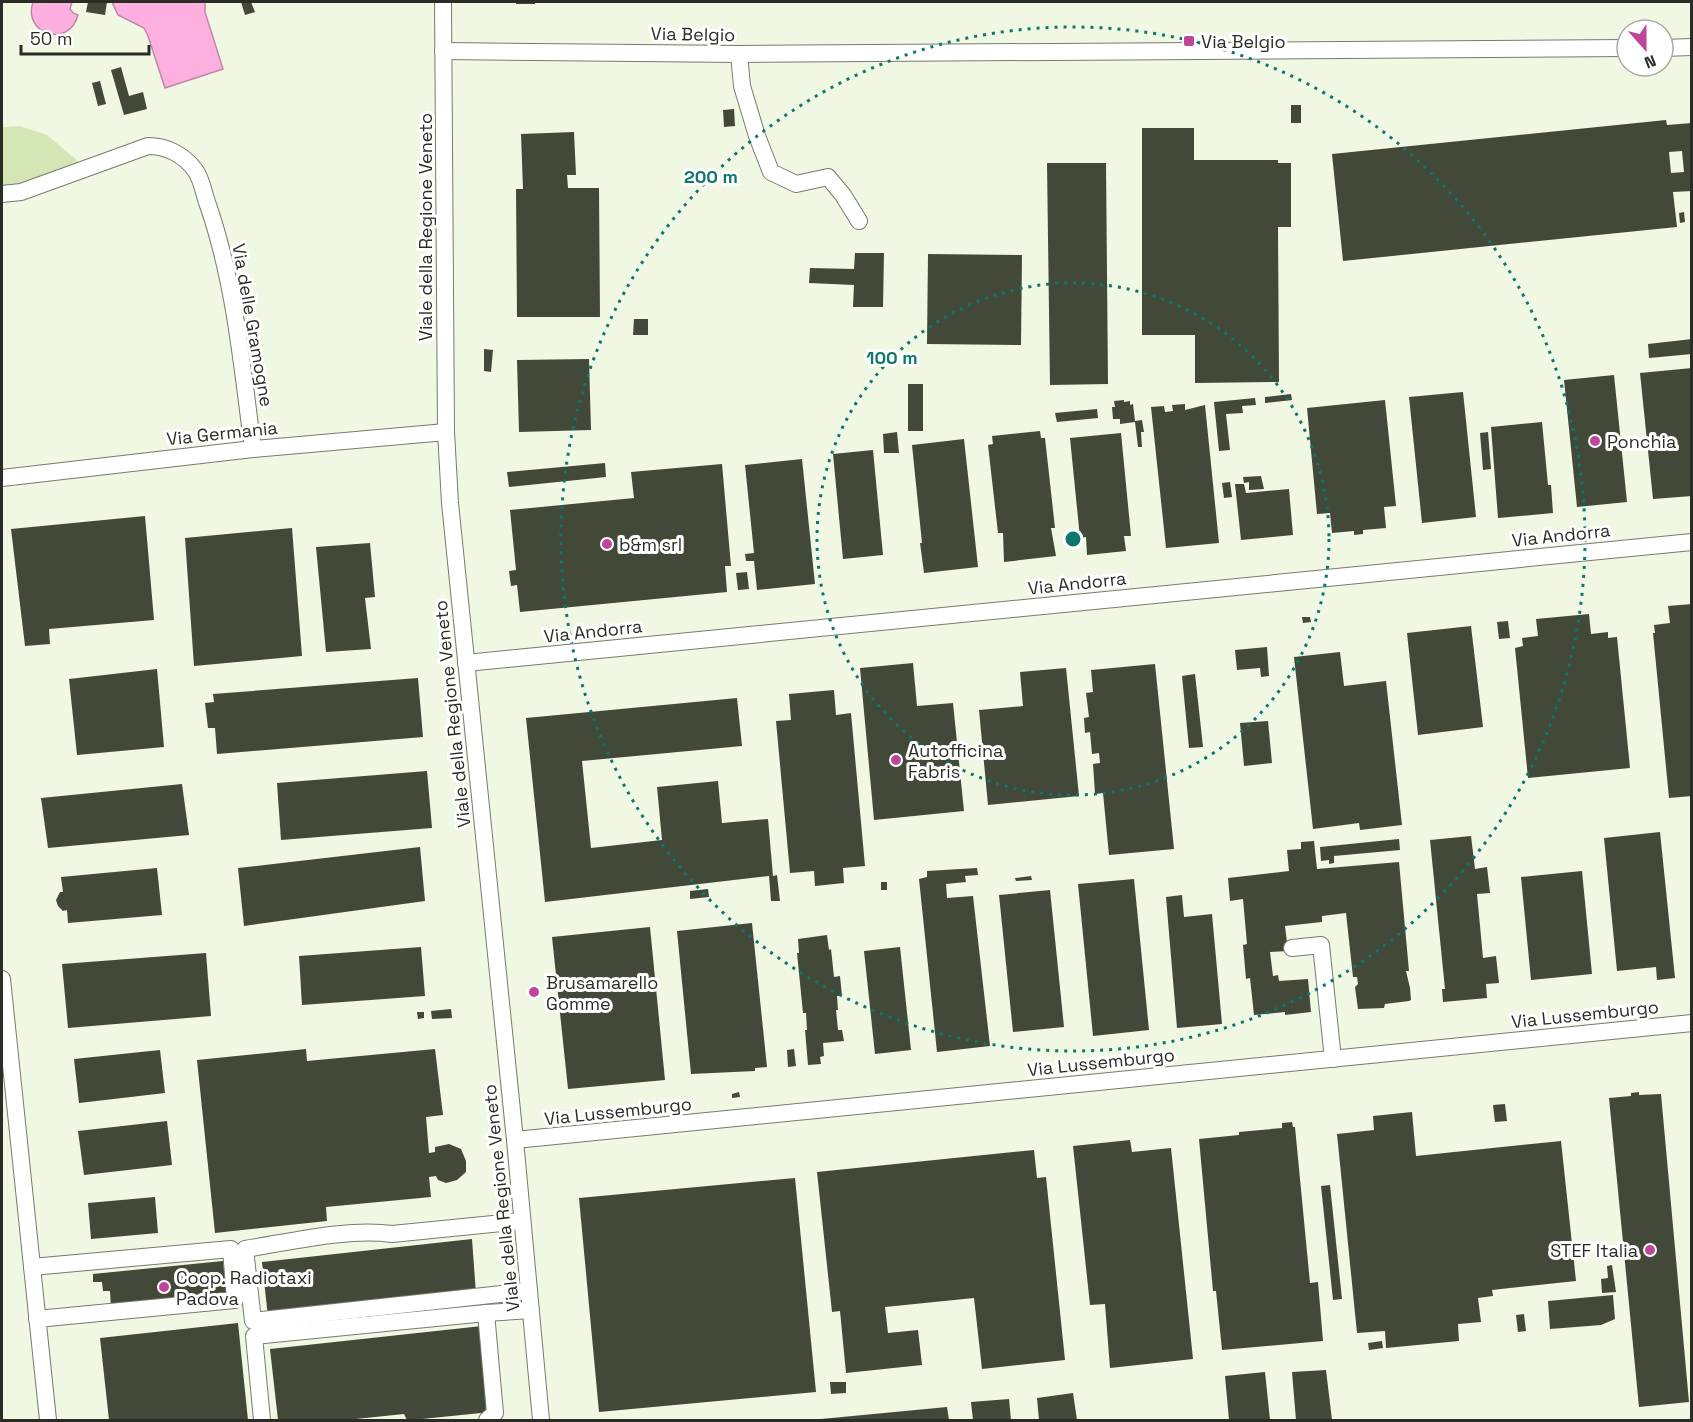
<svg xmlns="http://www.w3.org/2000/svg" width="1693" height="1422" font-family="'Space Grotesk',sans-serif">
<rect width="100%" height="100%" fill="#f0f7e3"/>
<!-- green -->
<polygon fill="#d5e6b6" points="19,126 47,135 79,162 18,185 2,186 2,127"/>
<!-- water -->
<g fill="#fdafdf" stroke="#be88a7" stroke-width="1.5">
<path d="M 33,2 L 72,2 L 70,9 L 73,13 L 78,15 C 69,49 22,34 33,2 Z"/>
<polygon points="112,2 205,2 205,12 223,69 165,88 148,36 144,28 118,15"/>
</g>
<!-- building -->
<g fill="#434938" fill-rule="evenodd">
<polygon points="88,2 107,2 105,15 86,12"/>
<polygon points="241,2 251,2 255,12 245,15"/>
<rect x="516" y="2" width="19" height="2"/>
<polygon points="121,67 129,96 143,92 147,109 124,115 111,70"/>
<polygon points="100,81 106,104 98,106 92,83"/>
<rect x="1291" y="105" width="10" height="18"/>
<polygon points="734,109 735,126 724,127 723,110"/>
<path d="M 1666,120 L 1667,125 L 1692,123 L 1692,191 L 1673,192 L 1677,227 L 1343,261 L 1332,154 ZM 1682,151 L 1684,172 L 1671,173 L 1669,152 Z"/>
<polygon points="1142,128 1194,128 1194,160 1278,160 1278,163 1291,163 1291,227 1278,227 1279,382 1195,383 1195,335 1142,335"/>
<polygon points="574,132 576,175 567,175 568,188 599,188 600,317 517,317 516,189 523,189 521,134"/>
<polygon points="1047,163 1106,163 1108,384 1050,385"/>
<polygon points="1684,212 1685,222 1680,223 1679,213"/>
<polygon points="855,253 884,253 883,307 853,307 854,285 809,283 810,268 854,269"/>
<polygon points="928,254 1022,255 1021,345 927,344"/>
<polygon points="634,319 648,319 648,335 633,335"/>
<polygon points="1692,339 1692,354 1649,358 1648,344"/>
<polygon points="484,349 493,350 491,372 484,371"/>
<polygon points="589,359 591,430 519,432 517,360"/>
<polygon points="1692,368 1692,496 1653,499 1640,373"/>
<polygon points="1614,375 1627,502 1577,507 1564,380"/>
<rect x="908" y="384" width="15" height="47"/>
<polygon points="1463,392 1476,517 1422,523 1409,397"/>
<polygon points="1291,394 1292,400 1265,403 1265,397"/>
<polygon points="1255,398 1256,405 1242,406 1243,413 1226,414 1230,450 1219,451 1214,402"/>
<polygon points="1124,400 1124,402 1130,401 1130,405 1133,404 1135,421 1142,420 1144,432 1141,432 1142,447 1138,447 1135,422 1120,424 1120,419 1113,419 1112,407 1115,407 1114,401"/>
<polygon points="1385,400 1396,506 1384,507 1386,528 1363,530 1363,534 1354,535 1354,531 1332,533 1330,513 1317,514 1307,408"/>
<polygon points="1185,404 1185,410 1205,405 1219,543 1166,548 1151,407 1164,406 1165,412 1173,411 1172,405"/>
<polygon points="1097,409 1098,418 1057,422 1055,413"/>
<polygon points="1542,422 1548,485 1551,485 1553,513 1498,518 1491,427"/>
<polygon points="1040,431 1041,438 1045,438 1055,528 1051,528 1056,556 1004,562 1003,533 998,533 988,445 993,444 992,436"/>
<polygon points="897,432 899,453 884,453 883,434"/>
<polygon points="1488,432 1491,469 1483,470 1480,433"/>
<polygon points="1121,433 1131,536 1124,536 1126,551 1087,555 1086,537 1080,538 1070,438"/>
<polygon points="964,439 978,567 924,573 920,543 922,543 912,445"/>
<polygon points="873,450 883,555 843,559 833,454"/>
<polygon points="802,459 815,584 757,590 754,561 746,561 745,554 754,553 745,465"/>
<polygon points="605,463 606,477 509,487 507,472"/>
<polygon points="722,464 731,566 725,566 727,592 520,612 517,585 511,586 510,579 509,571 516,570 510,510 634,498 631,472"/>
<polygon points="1261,476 1264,489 1249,490 1249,482 1244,483 1243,477"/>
<polygon points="1230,482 1232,497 1224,498 1222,483"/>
<polygon points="1235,484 1244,484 1246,493 1289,489 1293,535 1241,540"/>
<polygon points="145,516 154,620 49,629 50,644 25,646 11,529"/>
<polygon points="292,528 302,656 194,666 185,538"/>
<polygon points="370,543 375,597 365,598 371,649 326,652 316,547"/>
<polygon points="747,572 749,589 738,590 736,573"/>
<polygon points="1692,604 1692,796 1669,798 1653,633 1655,633 1654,625 1670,623 1668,606"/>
<polygon points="1589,614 1591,634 1608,632 1608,638 1617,637 1630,768 1528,778 1515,648 1523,646 1522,638 1538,636 1536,619"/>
<polygon points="1302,617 1310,617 1311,622 1303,623"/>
<polygon points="1508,621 1510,638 1499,639 1497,622"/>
<polygon points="1471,626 1483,727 1418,735 1407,633"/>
<polygon points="1267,647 1269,676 1261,677 1260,668 1237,670 1235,650"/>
<polygon points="1340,652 1344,686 1386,681 1402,825 1360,830 1359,823 1313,829 1294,657"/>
<polygon points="913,663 917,706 953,703 964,811 874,820 860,668"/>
<polygon points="1155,664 1174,849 1109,855 1103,793 1095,794 1093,764 1100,763 1099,753 1092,754 1090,732 1085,733 1084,718 1089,717 1086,693 1093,692 1091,670"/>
<polygon points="1066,668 1079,796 988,805 979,710 1023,706 1020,672"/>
<polygon points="157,669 164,747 77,755 69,679"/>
<polygon points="1195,674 1203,747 1189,748 1182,676"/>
<polygon points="418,678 423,737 217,754 215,728 208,728 205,703 214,702 213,694"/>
<polygon points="834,690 836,715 851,713 865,866 843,868 844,883 815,886 814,871 790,873 776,721 791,720 789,694"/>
<polygon points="737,698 742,746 582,761 591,848 662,840 657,787 718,781 722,823 768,819 773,876 777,875 780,901 771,901 769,876 545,902 526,718"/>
<polygon points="1268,721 1272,763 1244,766 1240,723"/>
<polygon points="427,771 432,828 281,840 277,783"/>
<polygon points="182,784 189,835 48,848 41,798"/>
<polygon points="1660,832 1675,978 1657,980 1656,967 1617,971 1604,838"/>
<polygon points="1471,836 1475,869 1487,867 1490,893 1477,894 1483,958 1496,956 1499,983 1486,984 1487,998 1443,1002 1442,989 1445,989 1430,840"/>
<polygon points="1399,839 1400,850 1334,856 1334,863 1329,864 1329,860 1321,861 1320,847"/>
<polygon points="1314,841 1317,869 1399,862 1409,971 1406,971 1410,988 1411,1000 1409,1001 1385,1004 1384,1008 1358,1009 1355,987 1358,984 1357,977 1353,977 1346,913 1322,916 1322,922 1285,926 1288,951 1270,952 1273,976 1278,975 1279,981 1308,979 1311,1012 1285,1015 1285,1012 1254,1015 1250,978 1246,979 1243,945 1247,944 1243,899 1230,901 1228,878 1289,871 1287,850 1301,849 1301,842"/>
<polygon points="420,847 425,901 244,926 238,868"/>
<polygon points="157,868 162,915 68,923 67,910 63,911 58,906 56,900 60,892 63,892 61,877"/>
<polygon points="977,868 978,875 965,876 966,882 946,884 947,898 973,896 990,1046 937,1052 919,879 927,877 927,871"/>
<polygon points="1582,871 1592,974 1531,980 1521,877"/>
<polygon points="1031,876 1032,880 1016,881 1015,878"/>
<polygon points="1134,879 1149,1030 1093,1036 1078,884"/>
<rect x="881" y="882" width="6" height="8"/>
<polygon points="708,889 709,897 690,899 690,891"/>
<polygon points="1050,890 1064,1027 1013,1032 999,895"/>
<polygon points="1182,895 1184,917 1212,914 1222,1024 1177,1028 1166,897"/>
<polygon points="752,923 767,1067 755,1068 755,1071 691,1074 677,931"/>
<polygon points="650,927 665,1080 568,1089 552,937"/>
<polygon points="827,935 829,950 831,949 834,977 840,976 842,996 837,996 838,1010 836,1010 838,1030 842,1030 844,1041 823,1043 824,1056 820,1057 821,1064 808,1065 805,1030 807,1030 806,1013 803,1013 797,953 799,953 798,939"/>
<polygon points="421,947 425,996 302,1005 299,956"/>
<polygon points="900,947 911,1050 875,1054 864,951"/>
<polygon points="206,953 211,1016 68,1028 62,964"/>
<polygon points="451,1009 452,1018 432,1019 431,1011"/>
<polygon points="417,1012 424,1012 424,1018 418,1019"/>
<polygon points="306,1049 307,1061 435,1049 443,1115 426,1117 429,1153 435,1152 435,1147 449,1144 461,1149 466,1161 466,1172 457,1180 446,1183 438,1180 436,1176 429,1177 431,1197 326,1207 327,1221 215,1233 197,1060"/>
<polygon points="794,1049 796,1066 788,1067 787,1050"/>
<polygon points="160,1050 165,1093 79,1103 74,1059"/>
<polygon points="739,1092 740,1097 732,1098 732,1094"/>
<polygon points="1639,1092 1639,1095 1661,1094 1689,1402 1639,1407 1609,1098 1631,1096 1631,1093"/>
<polygon points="1505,1104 1507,1121 1495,1122 1493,1105"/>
<polygon points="1412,1112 1416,1156 1561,1141 1576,1281 1492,1290 1493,1296 1478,1298 1481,1322 1458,1324 1459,1341 1386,1348 1385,1331 1357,1333 1337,1134 1374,1130 1373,1116"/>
<polygon points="167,1121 172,1165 84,1175 78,1131"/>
<polygon points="1292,1122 1293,1127 1295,1127 1310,1283 1318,1282 1323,1341 1222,1350 1216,1291 1213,1291 1199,1139 1239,1135 1239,1132 1282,1128 1282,1123"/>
<polygon points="1130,1140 1132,1152 1171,1148 1193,1359 1110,1368 1105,1304 1090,1305 1073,1146"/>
<polygon points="1034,1150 1037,1178 1046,1177 1065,1360 982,1369 974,1298 885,1307 888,1333 918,1330 922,1365 846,1373 840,1311 832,1312 817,1172"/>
<polygon points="795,1178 816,1392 599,1412 579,1198"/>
<polygon points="1330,1185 1342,1299 1333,1300 1321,1186"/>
<polygon points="155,1197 158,1233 91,1239 88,1203"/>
<polygon points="472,1239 476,1294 268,1317 262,1262"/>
<polygon points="223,1261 227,1297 111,1308 110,1291 103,1291 102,1282 93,1282 93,1274"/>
<polygon points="1612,1265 1616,1292 1602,1293 1601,1279 1608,1278 1607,1266"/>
<polygon points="1613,1295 1615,1319 1601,1325 1550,1329 1548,1301"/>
<polygon points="1524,1314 1526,1331 1518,1332 1516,1315"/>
<polygon points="238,1323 248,1420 109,1420 100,1338"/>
<polygon points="482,1326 491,1412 412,1420 407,1420 404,1414 346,1420 278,1420 270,1349"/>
<polygon points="1382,1341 1383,1348 1369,1350 1368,1343"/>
<polygon points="1326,1370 1332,1420 1296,1420 1292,1372"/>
<polygon points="1265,1372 1270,1420 1229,1420 1225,1376"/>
<polygon points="830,1382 846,1382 846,1393 831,1394"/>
<polygon points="1073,1393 1077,1420 1039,1420 1037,1398"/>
<polygon points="1009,1399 1011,1420 973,1420 971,1402"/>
<polygon points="947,1407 949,1420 821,1420 821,1419"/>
</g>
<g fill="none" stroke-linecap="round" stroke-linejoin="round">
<!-- minor casing -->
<g stroke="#767c6b" stroke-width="18">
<g id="minor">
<polyline points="443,2 446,432 450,503 515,1140 541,1420"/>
<polyline points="1663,48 1692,47"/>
<polyline points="443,51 739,54 1627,48"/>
<polyline points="739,54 742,86 757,136 771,172 796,184 828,177 843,195 859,221"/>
<path d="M 2,194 L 21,192 L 148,146 C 167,146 184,155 195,170 C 202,179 204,195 208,205 C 235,283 242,367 253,449"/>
<polyline points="2,478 253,449 446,432"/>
<polyline points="466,663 1692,542"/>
<polyline points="1292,948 1321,945 1333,1059"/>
<polyline points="2,979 48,1420"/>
<polyline points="515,1140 1692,1023"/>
<path d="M 522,1221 L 392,1234 C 346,1228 291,1242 245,1249 L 253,1321 L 529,1291"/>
<polyline points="32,1267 231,1249 235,1300 37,1319"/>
<polyline points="486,1313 531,1310"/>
<polyline points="262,1420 254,1336 486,1313 495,1413 487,1420"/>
</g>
</g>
<!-- minor -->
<use href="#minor" stroke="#fff" stroke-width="16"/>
</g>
<!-- distance rings -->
<g fill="none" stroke="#0f766e" stroke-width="3" stroke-dasharray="3 6">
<circle cx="1073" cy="539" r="256"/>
<circle cx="1073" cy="539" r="512"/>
</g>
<!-- markers -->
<g fill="#be4598" stroke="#fff" stroke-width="2">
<rect x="1183" y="35" width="12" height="12" rx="3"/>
<circle cx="1595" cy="441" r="6"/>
<circle cx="607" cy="544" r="6"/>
<circle cx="896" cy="760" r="6"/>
<circle cx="534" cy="992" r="6"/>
<circle cx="1650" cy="1250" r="6"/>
<circle cx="164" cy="1287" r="6"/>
</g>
<g text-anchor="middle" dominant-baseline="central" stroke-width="6" stroke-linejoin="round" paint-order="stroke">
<!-- street labels -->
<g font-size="18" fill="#2a2d25" stroke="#fff">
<text transform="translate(693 34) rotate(1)">Via Belgio</text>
<text transform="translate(425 227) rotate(-90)">Viale della Regione Veneto</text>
<text transform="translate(253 325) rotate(80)">Via delle Gramogne</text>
<text transform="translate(222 433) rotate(-6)">Via Germania</text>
<text transform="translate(1561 535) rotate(-6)">Via Andorra</text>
<text transform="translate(1077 583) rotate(-6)">Via Andorra</text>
<text transform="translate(593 631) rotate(-6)">Via Andorra</text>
<text transform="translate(452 714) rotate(-96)">Viale della Regione Veneto</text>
<text transform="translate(1585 1014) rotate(-6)">Via Lussemburgo</text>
<text transform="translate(1101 1062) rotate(-6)">Via Lussemburgo</text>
<text transform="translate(618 1111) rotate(-6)">Via Lussemburgo</text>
<text transform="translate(501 1198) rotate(-96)">Viale della Regione Veneto</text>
</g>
<!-- poi labels -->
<g font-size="18" fill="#2a2d25" stroke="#fff" text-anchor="start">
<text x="1201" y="41">Via Belgio</text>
<text x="1607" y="441">Ponchia</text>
<text x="619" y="544">b&amp;m srl</text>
<text x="908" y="750">Autofficina<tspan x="908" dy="21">Fabris</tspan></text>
<text x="546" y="982">Brusamarello<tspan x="546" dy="21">Gomme</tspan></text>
<text x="1638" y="1250" text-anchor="end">STEF Italia</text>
<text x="176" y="1277">Coop. Radiotaxi<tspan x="176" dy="21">Padova</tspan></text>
</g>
</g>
<circle cx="1073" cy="539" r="9" fill="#0f766e" stroke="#fff" stroke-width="3"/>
<g font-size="18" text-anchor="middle" font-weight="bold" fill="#0f766e" stroke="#fff" stroke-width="6" stroke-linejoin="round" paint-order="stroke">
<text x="711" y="183">200 m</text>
<text x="892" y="364">100 m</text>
</g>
<!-- border -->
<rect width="1693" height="1422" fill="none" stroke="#2a2d25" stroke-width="6"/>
<!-- north arrow -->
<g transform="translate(1645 48) rotate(159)"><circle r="28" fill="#ffffff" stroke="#aaaba8" stroke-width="1.5"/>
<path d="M0-4.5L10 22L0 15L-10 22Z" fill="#be4598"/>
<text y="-9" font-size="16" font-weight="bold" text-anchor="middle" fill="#2a2d25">N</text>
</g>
<!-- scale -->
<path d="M21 45v9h128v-9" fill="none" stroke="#2a2d25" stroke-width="3"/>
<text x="30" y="45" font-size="18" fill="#2a2d25" stroke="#ffffff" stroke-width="4.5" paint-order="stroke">50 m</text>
</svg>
